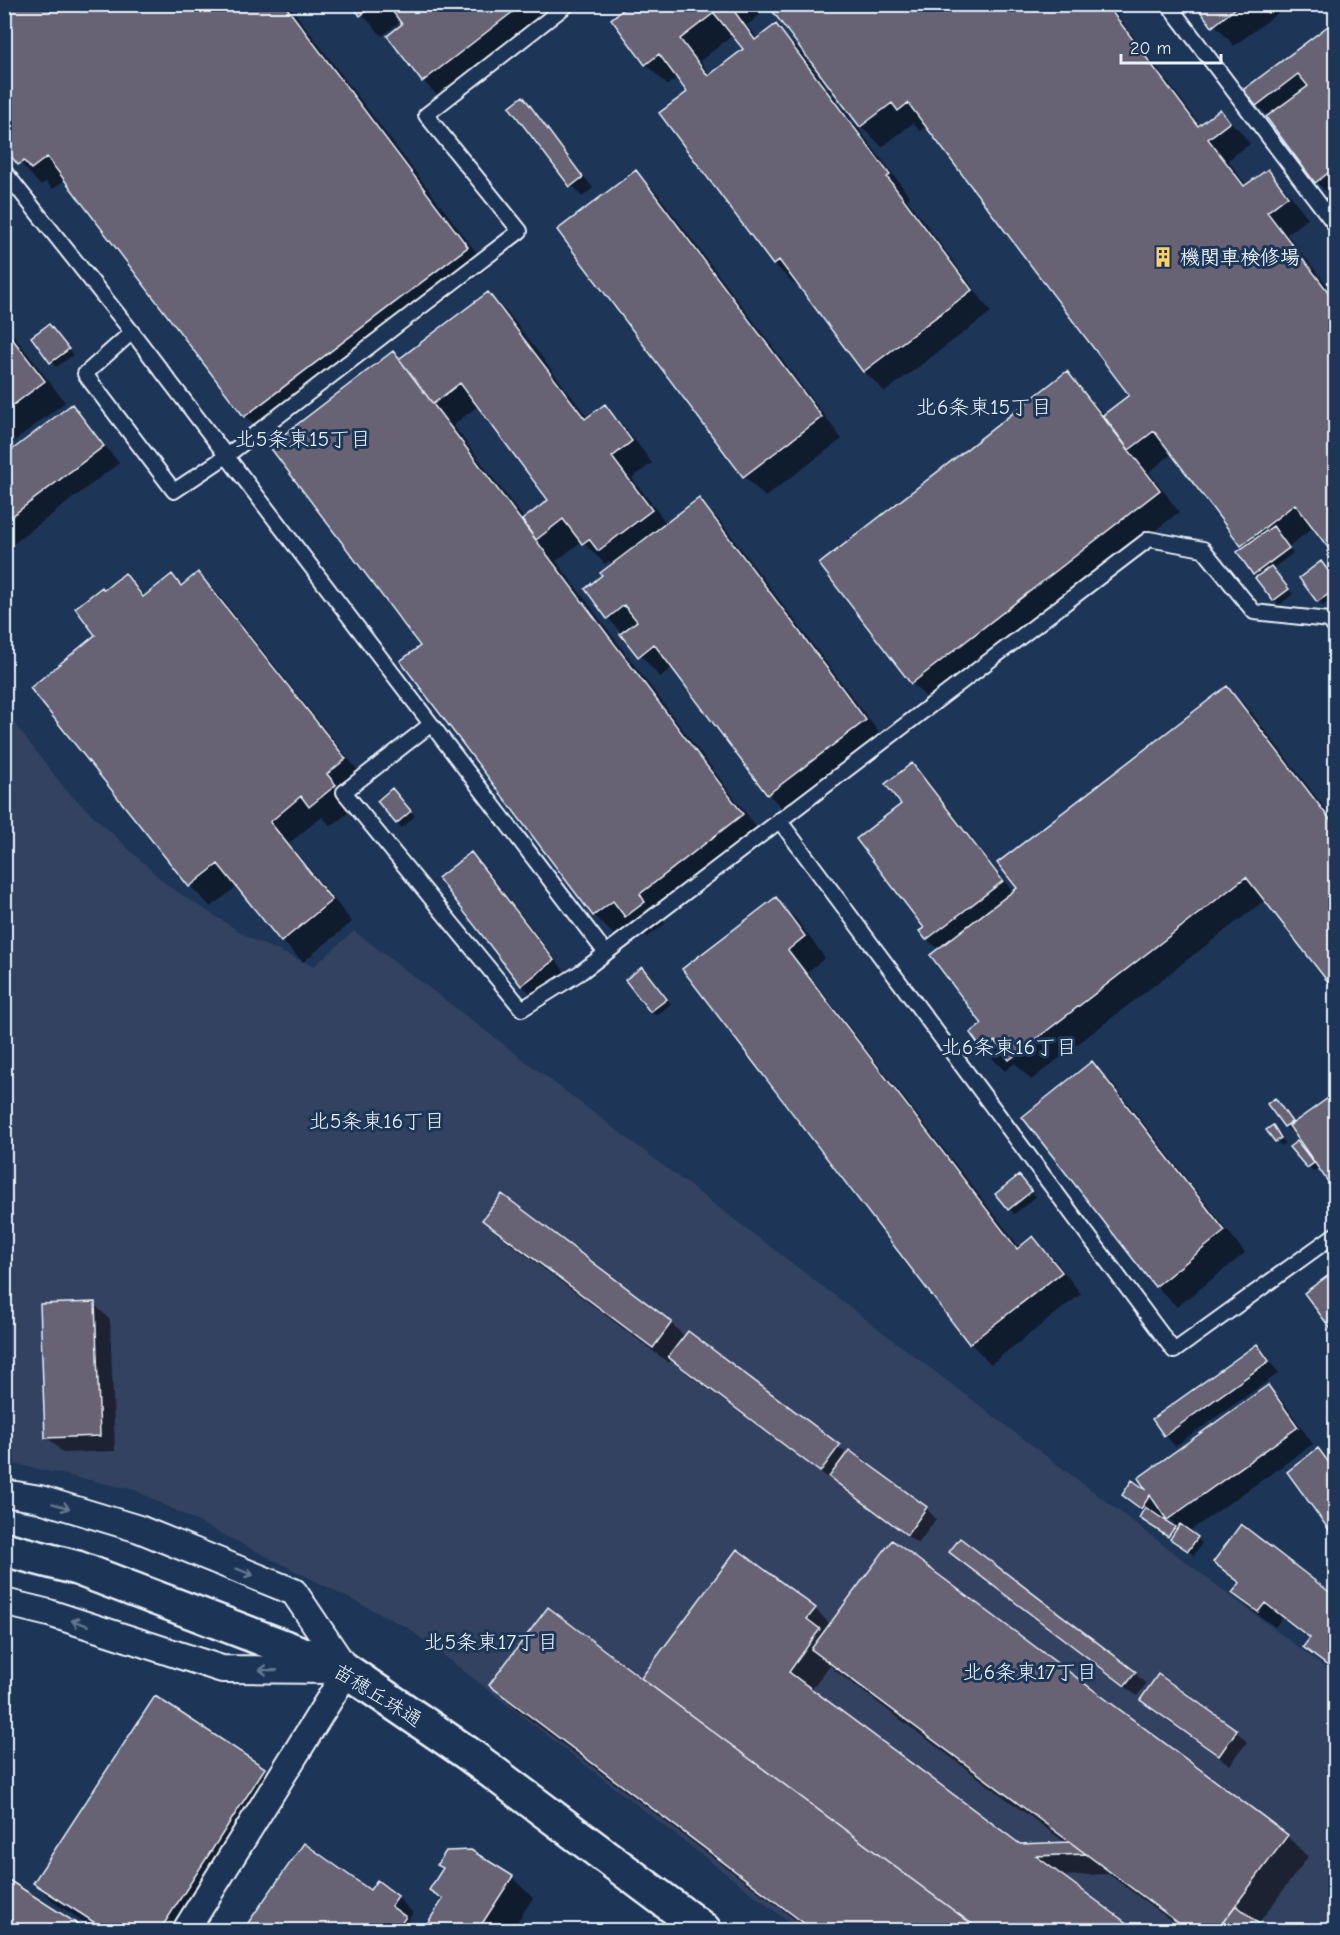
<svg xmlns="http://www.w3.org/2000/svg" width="1340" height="1935" font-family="'Comic Neue','Klee One',sans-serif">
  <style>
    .built { fill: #334260 }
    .shadow { fill: #0007; fill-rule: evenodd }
    .building { fill: #676274; stroke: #e8f1f8; stroke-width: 1.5; fill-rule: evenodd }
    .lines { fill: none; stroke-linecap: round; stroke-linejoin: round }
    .lane-casing { stroke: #e8f1f8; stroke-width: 18 }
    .street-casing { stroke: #e8f1f8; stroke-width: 30 }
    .secondary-casing { stroke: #e8f1f8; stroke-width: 38 }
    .lane { stroke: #1d3557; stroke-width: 14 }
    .street { stroke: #1d3557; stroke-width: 26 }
    .secondary { stroke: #1d3557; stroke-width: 33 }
    .oneway { stroke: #64778f }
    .labels { text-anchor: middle; stroke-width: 6; stroke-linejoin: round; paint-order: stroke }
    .poi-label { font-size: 20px; font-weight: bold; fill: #e8f1f8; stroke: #1d3557; text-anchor: start }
    .street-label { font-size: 20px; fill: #e8f1f8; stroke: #1d3557 }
    .neighbourhood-label { font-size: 21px; fill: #e8f1f8; stroke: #1d3557 }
  </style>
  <rect width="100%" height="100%" fill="#1d3557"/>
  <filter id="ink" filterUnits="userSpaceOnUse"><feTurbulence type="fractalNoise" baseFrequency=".0167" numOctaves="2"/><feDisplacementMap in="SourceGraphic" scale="12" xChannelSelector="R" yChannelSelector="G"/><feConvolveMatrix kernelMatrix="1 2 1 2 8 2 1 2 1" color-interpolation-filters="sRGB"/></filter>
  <g filter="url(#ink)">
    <path class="built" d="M4,710l62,80 102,96 85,54 61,26 40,-35 981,744v255h-536l-391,-302 -273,-138 -130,-28z"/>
    <path class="shadow" d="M4,4h284l200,264 -222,169 -21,-21 -179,-237 -13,10 -7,-7 -6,3 -36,-41z
      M353,4h202l6,8 -117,90 -21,-21 -34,-44 15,-12 -3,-4 -19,15z
      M633,4h141l-27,21 11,14 18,-13 21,21 113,150 -3,2 84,113 -106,80 -21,-21 -66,-88 -3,2 -21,-21 -85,-172 -11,-15 -11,8 -21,-21 -33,-44zM733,35l12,15 -34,26 -11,-15z
      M785,4h324l92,122 19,-15 21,21 9,12 -22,16 19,26 20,-15 21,21 20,26 -21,16 49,63v258l-22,-28 -26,20 5,6 -21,16 21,25 -14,11 -25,-31 -9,-26 -72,-95 -24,19 30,40 -246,192 -21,-21 155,-310 38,42 26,-20 -204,-270 -7,6 -7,-8 -31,24 -21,-21z
      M1197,4h93l-56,42z
      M1336,21v180l-20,-19 -47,-65 -12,-12z
      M523,98l70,90 -11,9 -71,-90z
      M636,172l21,21 185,246 -77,58 -21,-21 -185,-245z
      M488,294l21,20 79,104 16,-12 21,21 27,36 -20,15 35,46 32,-24 21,21 166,221 -97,73 -21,-21 -95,-127 -13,10 -52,-59 5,-53 -4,-4 -4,3 -23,-23 -26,20 207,275 -104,79 6,9 -18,13 -14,-15 -18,14 -21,-21 -192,-253 20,-16 -22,-286zM478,406l72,94 -25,20 -72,-95z
      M4,323l61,79 -61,47z
      M54,331l19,24 -17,12 -23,-29z
      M72,406l47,57 -115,88v-93z
      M198,574l21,21 147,186 -19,15 9,11 -25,19 -9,-9 -33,26 63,79 -49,40 -21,-21 -45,-55 -26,21 -21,-21 -92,-251 6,-43 21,-17 21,22 25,-21 12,11z
      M1301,578l35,3v16l-13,9z
      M1227,688l21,20 88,115v169l-71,-92 -234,180 -16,-17 -10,8 -21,-21v-26l-45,-74 -12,-11 -24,-134 9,-40 16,16 85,111z
      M396,795l19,21 -13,12 -5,-5z
      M471,854l16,16 82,107 -31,24 -16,-16z
      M776,899l21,21 28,38 -18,14 213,276 13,-10 21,21 27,35 -90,70 -21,-21 -286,-373z
      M647,974l24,30 -15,12 -5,-5z
      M1092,1063l21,21 132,169 -68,54 -21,-21z
      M1275,1100l19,25 42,-23v87l-16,-22 -7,5 -21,-25 10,1 12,16 3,-1 -24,-34 -3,2 -5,-5z
      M1268,1130l9,2 8,11 -4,3z
      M1024,1182l12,15 -22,17 -17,-20z
      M502,1196l169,127 14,14 3,-4 159,121 79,54 10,11 -18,25 -232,-171 -14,-14 -3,4 -169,-127 -16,-16z
      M94,1304l16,16 5,131 -52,2 -16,-16z
      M1257,1346l22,27 -104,73 -10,-11z
      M1268,1387l16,16 29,41 -125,88 14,11 -8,12 -49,-32 -4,-5 2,-5 -19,-18h27zM1164,1513l15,17 -1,1 -17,-12z
      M951,1552l184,121 11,11 -9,12z
      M1215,1562l121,37v75l-31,-27 6,-7 -29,-22 -7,9 -25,-18 -16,-16 6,-8z
      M815,1609l16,16 456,211 21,21 -50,67 6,6h-7l2,-3 -2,-2 -4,5h-69l-76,-56 -48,2 73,54h-324l-297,-224 -21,-21 151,-5zM830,1665l4,5 233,174 -47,2 -209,-156z
      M1142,1699l94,32 11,11 -17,23 -78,-55z
      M264,1769l21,21 -91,140h-97l-41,-26 -21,-21z
      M305,1845l66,47 6,-9 20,14 16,16 -5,7 10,10h-173z
      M439,1864l73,13 21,21 -21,32h-87l18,-28 -12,-12 13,-21z
      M4,1879l80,51h-80z"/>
    <path class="building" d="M4,4h280l184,243 -224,170 -197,-260 -16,12 -7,-8 -6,4 -14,-18v-37l5,-3 -5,-6z
      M351,4h24l-15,12z
      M387,4h136l-101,78 -35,-46 15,-12z
      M630,4h99l26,36 21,-16 114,151 -3,2 85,113 -109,82 -84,-112 -6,5 -114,-152 28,-21 -28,-38 -14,11 -34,-46zM714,13l29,36 -35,27 -28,-37z
      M783,4h323l92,122 22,-17 10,13 -22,17 36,47 24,-17 20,27 -21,16 69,90v256l-41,-54 -54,42 -87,-115 -25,19 -26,-35 26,-20 -221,-292 -10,8 -6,-8 -32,24 -87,-115z
      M1195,4h46l-29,23z
      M1261,4h17l-10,9z
      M1336,20v147l-21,16 -49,-66 42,-31 -10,-12 -42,32 -13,-16z
      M523,96l60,81 -13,10 -61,-80z
      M636,170l186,247 -79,60 -186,-247z
      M488,292l97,127 20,-15 27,37 -20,16 40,53 -54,41 -9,-12 -7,5 -19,-25 -27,21 -14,-20 26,-20 -88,-117 -27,21 -34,-45z
      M49,324l20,25 -19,14 -19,-26z
      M4,328l41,53 -41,31z
      M393,351l350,463 -103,80 5,8 -20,15 -12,-16 -20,15 -193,-255 20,-15 -151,-200z
      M1067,371l93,119 -249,194 -92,-120z
      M72,404l32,42 -100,76v-66z
      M699,498l167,222 -99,75 -113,-151 -16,13 -18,-23 17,-13 -13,-16 -17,14 -22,-30 17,-14 -2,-2z
      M1273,526l16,22 -36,27 -16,-23z
      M1321,561l15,20v8l-19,13 -18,-24z
      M1271,566l18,23 -16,12 -18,-23z
      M198,572l148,187 -19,15 9,11 -27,22 -8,-11 -31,26 62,78 -51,42 -63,-78 -29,23 -159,-199 65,-53 -20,-27 27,-21 2,3 21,-17 18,24 29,-23 9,12z
      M1227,686l109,141v165l-90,-115 -237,183 -14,-19 -12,10 -13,-18 12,-9 -52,-69 87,-67 -20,-25z
      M912,763l91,118 -77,59 -7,-9 5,-3 -68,-89 45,-35 -16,-20z
      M392,788l19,23 -15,13 -19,-23z
      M471,852l83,108 -33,26 -83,-108z
      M776,897l29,39 -17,14 229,299 16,-13 29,36 -93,72 -287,-375z
      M642,967l25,32 -17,13 -25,-32z
      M1092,1061l133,170 -70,56 -133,-170z
      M1331,1096l5,6v85l-3,2 -44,-63z
      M1275,1098l17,24 -8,5 -17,-23z
      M1273,1125l8,13 -6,4 -9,-12z
      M1297,1141l17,22 -7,5 -18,-21z
      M1019,1175l13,16 -24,19 -13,-16z
      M502,1194l170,128 -19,26 -171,-128z
      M1336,1270v66l-32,-43z
      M95,1302l5,134 -55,2 -5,-134z
      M688,1331l152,114 -20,27 -152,-115z
      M1257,1344l12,17 -105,75 -12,-17z
      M1268,1385l30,42 -131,93 -17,-25 -9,14 -19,-14 10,-15 14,10 -8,-12z
      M1318,1448l18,24v60l-4,2 -45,-62z
      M849,1450l78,57 -20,28 -78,-58z
      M1145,1507l30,20 -7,10 -29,-19z
      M1180,1524l18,13 -10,14 -18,-12z
      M1241,1524l95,73v63l-8,6 -25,-19 7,-9 -45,-35 -7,9 -26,-19 8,-10 -27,-21z
      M960,1538l176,134 -11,14 -176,-134z
      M892,1540l396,295 -71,95h-29l-377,-281z
      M737,1549l79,59 -9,11 13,10 -31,43 231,172 50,-2 16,12 -50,2 100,74h-156l-339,-252z
      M548,1607l93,71 339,252h-167l-324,-245z
      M1158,1674l79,56 -18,26 -79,-56z
      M155,1696l110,72 -105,162h-54l-73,-47z
      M304,1843l66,47 7,-10 21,16 -7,10 15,11 -10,13h-153z
      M471,1850l42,26 -35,54h-55l20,-31 -14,-9 14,-22 -6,-3 9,-14z
      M4,1877l83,53h-83z
      M1236,1905l23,19 -4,6h-27l2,-2 -7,-6z"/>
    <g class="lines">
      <g class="lane-casing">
        <path id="lane" d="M1168,4l168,222
          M4,171l128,161 473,620
          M132,332l-47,42 89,117 51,-34 295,-226 -94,-116 142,-111
          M430,725l-86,67 178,217 59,-37 568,-433 54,10 51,63 75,8 7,9
          M779,820l395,531 162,-117"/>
      </g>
      <g class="street-casing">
        <path id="street" d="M4,1493l36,6 99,30 155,63 53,79
          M4,1602l45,11 173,56 110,1
          M186,1930l161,-259"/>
      </g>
      <g class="secondary-casing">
        <path id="secondary" d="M4,1549l73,19 270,103 120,82 237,177"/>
      </g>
      <use href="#lane" class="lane"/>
      <use href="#street" class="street"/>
      <use href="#secondary" class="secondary"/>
    </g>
    <defs><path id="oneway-shaft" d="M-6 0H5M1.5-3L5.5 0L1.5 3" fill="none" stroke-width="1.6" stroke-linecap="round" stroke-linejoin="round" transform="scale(1.5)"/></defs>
    <g class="oneway">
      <use href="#oneway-shaft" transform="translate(61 1506) rotate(17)"/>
      <use href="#oneway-shaft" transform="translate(245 1572) rotate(22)"/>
      <use href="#oneway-shaft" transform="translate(80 1623) rotate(-162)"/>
      <use href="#oneway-shaft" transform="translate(268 1670) rotate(-179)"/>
    </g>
  </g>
  <defs>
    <g id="building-bare" transform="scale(1.62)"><path d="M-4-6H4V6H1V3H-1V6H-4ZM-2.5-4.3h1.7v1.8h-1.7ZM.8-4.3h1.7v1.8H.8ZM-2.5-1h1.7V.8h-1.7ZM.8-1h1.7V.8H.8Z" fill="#ffd166" stroke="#1d3557" stroke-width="2.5" paint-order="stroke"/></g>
  </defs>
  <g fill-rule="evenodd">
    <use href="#building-bare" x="1163" y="257"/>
  </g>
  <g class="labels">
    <g class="poi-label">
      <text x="1180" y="264">機関車検修場</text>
    </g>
    <g class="street-label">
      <text transform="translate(378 1695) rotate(32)" y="7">苗穂丘珠通</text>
    </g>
    <g class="neighbourhood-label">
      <text x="984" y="414">北6条東15丁目</text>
      <text x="303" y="446">北5条東15丁目</text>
      <text x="1009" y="1054">北6条東16丁目</text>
      <text x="377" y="1128">北5条東16丁目</text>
      <text x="491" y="1649">北5条東17丁目</text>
      <text x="1030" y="1679">北6条東17丁目</text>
    </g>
  </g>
  <rect width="1340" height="1935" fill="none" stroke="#1d3557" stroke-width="24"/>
  <rect x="12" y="12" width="1316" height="1911" fill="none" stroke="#e8f1f8" stroke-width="2" filter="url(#ink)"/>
  <path d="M1121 54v9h100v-9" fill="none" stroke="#e8f1f8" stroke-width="3"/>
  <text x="1130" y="54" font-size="18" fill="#e8f1f8" stroke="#1d3557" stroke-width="4.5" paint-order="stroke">20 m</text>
</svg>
